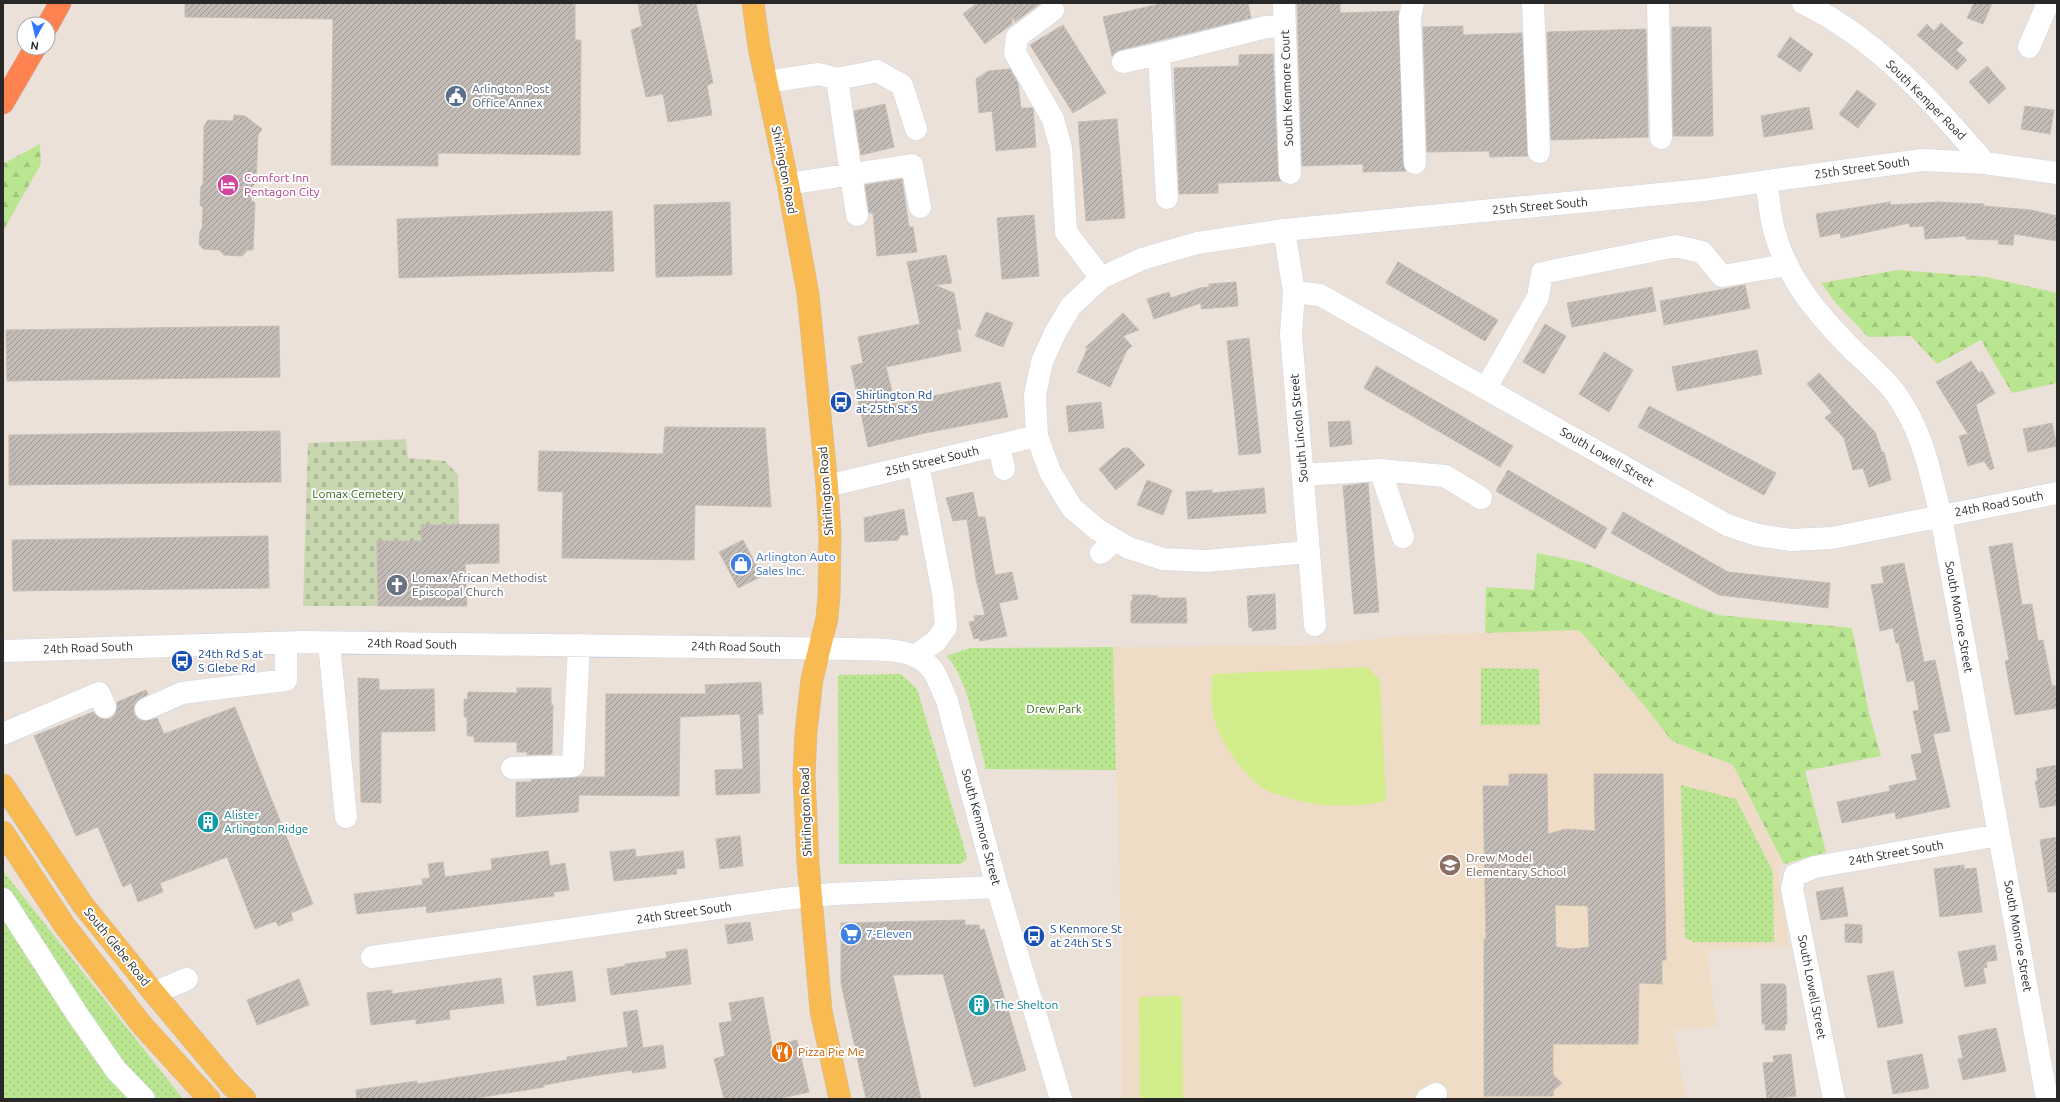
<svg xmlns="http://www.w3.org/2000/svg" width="2060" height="1102" font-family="Ubuntu,sans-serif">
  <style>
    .education { fill: #efdcc6 }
    .green { fill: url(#green-dots) }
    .forest { fill: url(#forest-firs) }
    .cemetery { fill: url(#cemetery-stones) }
    .pitch { fill: #d2ee8c }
    .building { fill: url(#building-hatch); stroke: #c7bdb2; fill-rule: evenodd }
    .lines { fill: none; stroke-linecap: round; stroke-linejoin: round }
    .minor-casing { stroke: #ced5e2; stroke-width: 23 }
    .major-casing { stroke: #c3c3c3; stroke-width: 23 }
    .highway-casing { stroke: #c3c3c3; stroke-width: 23 }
    .minor { stroke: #fff; stroke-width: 22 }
    .major { stroke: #f8ba51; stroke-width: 22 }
    .highway { stroke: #ff8350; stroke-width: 22 }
    .labels { text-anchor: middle; stroke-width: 4; stroke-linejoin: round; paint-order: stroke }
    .street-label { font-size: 12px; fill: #282828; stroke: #fff }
    .service-label { font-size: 12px; fill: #4e5e75; stroke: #fff; text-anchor: start }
    .hotel-label { font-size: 12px; fill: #b23c85; stroke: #fff; text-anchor: start }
    .transit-label { font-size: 12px; fill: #164399; stroke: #fff; text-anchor: start }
    .park-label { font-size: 12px; fill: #326815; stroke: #fff }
    .shop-label { font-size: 12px; fill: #366cbe; stroke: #fff; text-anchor: start }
    .worship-label { font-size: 12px; fill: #5b616d; stroke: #fff; text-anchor: start }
    .culture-label { font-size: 12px; fill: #0d838f; stroke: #fff; text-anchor: start }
    .education-label { font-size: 12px; fill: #785e54; stroke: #fff; text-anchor: start }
    .food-label { font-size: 12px; fill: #c56008; stroke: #fff; text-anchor: start }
  </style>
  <defs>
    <pattern id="green-dots" width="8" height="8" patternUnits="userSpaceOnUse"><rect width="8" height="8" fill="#bae691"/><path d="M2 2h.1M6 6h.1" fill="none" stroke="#a0c57d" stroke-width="1.8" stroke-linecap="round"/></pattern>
    <pattern id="forest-firs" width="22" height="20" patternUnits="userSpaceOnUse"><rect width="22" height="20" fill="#bae691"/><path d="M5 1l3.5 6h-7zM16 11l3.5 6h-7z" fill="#a0c57d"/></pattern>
    <pattern id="cemetery-stones" width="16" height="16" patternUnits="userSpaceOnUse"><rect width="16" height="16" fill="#c8d7af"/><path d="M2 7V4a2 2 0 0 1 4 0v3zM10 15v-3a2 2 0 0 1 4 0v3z" fill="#acb997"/></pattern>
    <pattern id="building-hatch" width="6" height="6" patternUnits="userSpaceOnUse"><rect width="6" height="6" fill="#c3bbb6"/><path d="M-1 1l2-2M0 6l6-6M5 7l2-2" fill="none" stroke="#9e9894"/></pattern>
  </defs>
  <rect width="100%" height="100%" fill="#ece1d9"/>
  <path class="education" d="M1579,630l64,74 29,37 61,24 51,99 -7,3 12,79 -82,4 10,77 -43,3 12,69h-564l-1,-167 -8,-285 189,-1 110,-11z"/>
  <path class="green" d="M1113,647l3,123 -131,-1v-5c-8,-28 -18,-90 -39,-108l24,-8z
    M1481,668l58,1 1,56h-59z
    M901,674l16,15 50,168 -1,3 -5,4h-122l-1,-189z
    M1681,785l55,14 37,73 1,70h-80l-9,-4z
    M3,871l180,228h-180z"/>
  <path class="forest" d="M40,144l1,20 -38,67v-67z
    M1898,270l88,7 71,16v90l-45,10 -31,-53 -44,24 -26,-28 -43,1 -34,-36 -13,-18z
    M1537,553l45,9 136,53 134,13 17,85 12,43 -76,15 21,81 -42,12 -51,-99 -61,-24 -29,-37 -64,-74 -94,3 1,-46 48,3z"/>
  <path class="cemetery" d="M406,439l2,19 37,3 13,14 1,49 -37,1v16h-45l1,65h-75l5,-163z"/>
  <path class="pitch" d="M1367,667l13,13 6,121c-34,7 -69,7 -103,-5 -5,-2 -12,-3 -17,-6 -23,-13 -48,-51 -53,-76 -3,-12 -1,-27 -1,-40z
    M1182,996l1,103h-43l-1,-102z"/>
  <path class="building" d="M185,3h390v37h6l-1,115 -142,-2v13l-107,-1 2,-146 -148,-2z
    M638,3h58l17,80 -6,2 5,30 -44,7 -5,-28 -17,3 -15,-67 11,-4z
    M977,3h64l-26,19 -3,-6v8l-27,20 -22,-30z
    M1164,3h84l3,15 -131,32 -8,6 -9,-39z
    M1297,3h43v10l59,-2 4,152 3,8 -43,1v-8l-61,2z
    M1974,3h18l-9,21 -16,-6z
    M1941,23l22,20 -7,7 11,10 -10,10 -40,-35 10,-11 7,7z
    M1063,25l43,68 -33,20 -43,-68z
    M1463,26v9l59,-2 6,123 -38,1 -1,-6 -62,1 -4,-125z
    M1672,27h39l2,109h-40z
    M1646,29l2,108 -97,3 -4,-108z
    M1790,37l23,17 -13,18 -23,-16z
    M1273,54l5,119 3,8 -63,2v10l-39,1 -5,-126 65,-2v-11z
    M1987,66l19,22 -17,16 -20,-22z
    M1010,69l8,14 3,25h12l3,39 -40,4 -4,-40 -13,2 -3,-34 12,-8z
    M1857,90l19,14 -18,24 -19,-14z
    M885,104l9,43 -33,8 -7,-44z
    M2025,106l29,4 -4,24 -29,-5z
    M1809,107l4,22 -49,8 -3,-21z
    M234,115l11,1 17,13 -4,6 -2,48 -4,4 -1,13 4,3 -2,47h-5l-6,6 -18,-1 -5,-5 -16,-1 -4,-5 1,-13 2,-2 1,-21 -3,-3 1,-19 2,-2 1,-58 4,-6 25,1z
    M1117,119l8,99 -39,3 -8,-99z
    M902,179l7,48h4l4,25 -40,4 -4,-43h-4l-4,-28z
    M730,202l2,73 -76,2 -2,-72z
    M1890,202l1,3 46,-3 47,2 -1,2 48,4 26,6v25l-43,-7 -1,11 -15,-1 1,-4 -33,-1v-3l-41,3 -1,-13 -14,1 -1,-4 -68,15 -1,-5 -20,4 -4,-23z
    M612,211l2,60 -215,7 -2,-59z
    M1034,215l5,61 -37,3 -5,-61z
    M946,255l6,28 -17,2 19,8 7,37 -4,-2 4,23 -75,16 9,37 105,-22 8,35 -83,16 -57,14 -17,-81 12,-3 -5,-26 62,-13 -13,-62z
    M1398,262l100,58 -13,21 -99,-58z
    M1236,282l2,24 -37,3v-6l-47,16 -7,-20 22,-7 2,6 29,-10 9,-1v-3z
    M1745,285l5,23 -86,17 -4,-24z
    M1652,287l4,24 -84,16 -5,-24z
    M986,312l27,11 -10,24 -28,-11z
    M1123,313l16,17 -16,6 9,10 -5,4 -17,37 -33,-15 11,-25 -3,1z
    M1545,324l21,12 -22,38 -21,-12z
    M279,326l1,51 -273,4 -1,-51z
    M1249,338l12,115 -22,2 -12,-114z
    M1757,350l5,24 -85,17 -5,-24z
    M1604,352l29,18 -24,42 -30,-18z
    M1971,361l8,12 3,-2 13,22 -19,12 18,63 -4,2 -6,-9 -16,5 -9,-30 9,-2 -32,-52z
    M1376,366l137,80 -13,21 -136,-79z
    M1819,373l56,59 7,20h2l7,28 -22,7 -6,-19 -10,2 -9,-32 -19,-20 7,-6 -25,-28z
    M1101,402l3,26 -35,4 -3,-26z
    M1649,406l127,67 -12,22 -126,-68z
    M1350,421l2,23 -22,3 -2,-25z
    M2052,423l5,23 -29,6 -5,-23z
    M665,427l100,1 6,79 -76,-2 -1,55 -132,-2 1,-66 -25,-1 1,-40 124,3z
    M280,431l1,51 -272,3v-50z
    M1123,448h6l16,17 -29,25 -17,-21z
    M1508,470l99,58 -12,21 -99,-58z
    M1147,480l25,10 -9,25 -26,-10z
    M1368,483l11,129 -25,2 -11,-128z
    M1264,488l2,25 -78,6 -2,-27 26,-2v3z
    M973,492l5,25h7l10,58 17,-3 6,27 -19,4 8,33 -27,5 -1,-3 -5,1 -5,-17 6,-1 -1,-5 11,-1 -9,-36 -9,-60 -14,2 -7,-23z
    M904,509l4,26h-8l-2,5 -33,2 -1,-24z
    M1623,512l105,60 102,11 -2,25 -109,-13 -108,-62z
    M499,524v39l-34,1 2,42h-89l-1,-65h45l-1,-16z
    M268,536l1,52 -256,3 -1,-51z
    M743,540l19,36 -24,12 -19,-36z
    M2012,543l10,62 10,-1 6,37 5,-1 9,46 3,-1 2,15v8l-42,7 -10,-54 4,-1 -20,-113z
    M1904,563l20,99 11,-2 15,71 -17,3 17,73 -54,12 -1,-7 -53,11 -5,-21 53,-11 -1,-5 28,-6 -6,-25 11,-2 -9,-42 6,-1 -5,-30 -7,2 -8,-39h-3l-3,-15 -13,3 -9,-46 13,-2 -3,-16z
    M1275,594l1,35 -24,2v-4l-3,1 -2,-32z
    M1132,595h17l9,1v2h28l1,25h-56v-22h2z
    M358,678l21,1v11l55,-1 1,42 -54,1v71l-20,-1z
    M761,682l2,32h-5l2,79 -44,2 -1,-25 28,-1 -3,-55 -60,3 -1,79 -100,-1 -1,17 -62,5v-35h16l-1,-2 47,-3h27l1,-83h100l-1,-9z
    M517,688h34v17h2l-1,49 -25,1v-3h-10v-10h-43v-6h-7v-19h-3v-18l3,1 1,-8 49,1z
    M146,690l2,4 -12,8 -2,5v7l4,5 6,2 13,-3 7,16 71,-27 78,197 -22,9 2,7 -15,6 -2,-5 -21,8 -28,-72 -67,26 3,9 -25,10 -7,-19 -8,4 -25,-60 -22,9 -42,-100 59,-24 5,5 5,2h7l5,-5 2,-5v-7z
    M2057,765v40l-17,3 -5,-27h3l-2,-12z
    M1509,774h38l1,60 18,-5 29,2 -1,-57h69l3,186h-4v24l-23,-1 -1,61h-85v31l9,8 -9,8v5h-69v-157h2l-3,-153h26zM1555,905l33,1 1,41 -17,2 -16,-2z
    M740,836l3,30 -23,3 -4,-30z
    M2057,837v55h-9l-8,-52z
    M635,849l1,8 47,-6 2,17 -9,1 1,5 -63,7 -4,-29z
    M548,851l2,15 15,-3 4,27 -16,2 1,4 -127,17 -1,-7 -69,8 -3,-20 69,-9 -1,-6 8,-1 -2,-14 15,-2 2,15 47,-7 -1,-11z
    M1964,865v4l12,-1 6,44 -42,5 -6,-48z
    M1843,887l5,29 -27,4 -5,-28z
    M965,920v5h14l1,5 4,-1 42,141 -52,17 -31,-113 -50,1 28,124h-55l-25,-116v-60z
    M750,922l3,18 -25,4 -3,-19z
    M1845,924l17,1v18l-17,-1z
    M1995,945l2,15 -11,2 1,5 -4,1 3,15 -21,4 -7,-35z
    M687,949l4,35 -80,11 -4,-26 18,-3v-2l42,-6 -1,-6z
    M572,971l4,30 -39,5 -4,-30z
    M1893,971l10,52 -25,5 -11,-52z
    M501,978l3,25 -55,7 1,9 -34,5v-5l-45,6 -4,-32 25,-3v4z
    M299,979l10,26 -52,20 -10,-25z
    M1761,984h23l2,2 1,38h-2v6h-20v-6h-3z
    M763,997l9,49 25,-6 12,52 -32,7h-53l-10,-40 11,-3 -6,-33 13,-2 -3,-18z
    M637,1010l6,38 20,-3 3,23 -34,5v-3l-45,7 -43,8v2l-73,12h-114l-1,-9 61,-9v3l150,-24v-3l61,-10 -5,-35z
    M1996,1028l10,43 -43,9 -5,-21 5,-1 -5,-22z
    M1791,1054l5,42 -29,3 -4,-36 11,-1 -1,-6z
    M1922,1054l7,34 -36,6 -6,-33z"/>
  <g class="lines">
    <g class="minor-casing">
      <path id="minor" d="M1284,3l6,170
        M1413,3l-3,15 5,145
        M1533,3l6,149
        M1658,3l3,135
        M1803,3c73,35 130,99 182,160
        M1053,10l-36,27 -2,16 38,66 8,29 5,84 35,46
        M2029,47l19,-44
        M1123,62l36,-8
        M837,79l20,136
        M766,82l53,-8 18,5 40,-8 25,14 14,44
        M1766,182c3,16 4,33 8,48 11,44 40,80 71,112 16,17 37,33 51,52 28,40 33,76 45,122l106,583
        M788,184l124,-19 8,42
        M1167,198l-8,-144 107,-27 19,-1
        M1284,230l10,62 -3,42 24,291
        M1294,292l26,3 407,230 30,10 34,5 41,-2 225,-45
        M1486,388l52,-91 4,-24 134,-27 26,6 20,24 65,-11
        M999,445l5,24
        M1380,470l23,67
        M1303,475l77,-5 65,6 36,22
        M827,486l210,-50
        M1309,552l-103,9 -43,-2 -34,-11 -31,-18 -26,-22 -22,-36 -13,-36 -2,-41 7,-33 13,-29 16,-27 30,-28 41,-19 55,-16 87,-13 419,-40 219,-30 63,3 72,10
        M1101,553l14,-13
        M329,643l17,174
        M3,651l301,-9 549,7c27,1 64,-3 81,23 5,9 9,20 13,29l50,186 64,212
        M915,656l21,-15 10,-14 -3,-34 -25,-129
        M146,709l36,-16 104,-13v-37
        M3,734l96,-41 6,14
        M512,768l61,-2 6,-121
        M3,899l74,115 39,56 28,29
        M372,957l411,-58 50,-5 164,-7
        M154,993l33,-14
        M1427,1099l9,-5
        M1834,1099l-42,-210 3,-14 20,-8 184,-32"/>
    </g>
    <g class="major-casing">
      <path id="major" d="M753,3l6,44 29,137 20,110 19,192 3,48 -1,61 -2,23 -15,61 -6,53 -2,43 4,88 13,148 19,88
        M3,785l80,120 71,88 76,91 15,15
        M3,832l62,94 77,99 67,74"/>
    </g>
    <g class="highway-casing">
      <path id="highway" d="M48,25l12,-22
        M3,103l32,-55"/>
    </g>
    <use href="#minor" class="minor"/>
    <use href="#major" class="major"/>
    <use href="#highway" class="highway"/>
  </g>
  <defs>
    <g id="civic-disc" transform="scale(1.15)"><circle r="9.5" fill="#5c6f8a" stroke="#fff"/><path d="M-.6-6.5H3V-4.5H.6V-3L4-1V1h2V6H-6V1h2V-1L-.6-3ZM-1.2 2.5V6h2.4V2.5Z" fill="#fff"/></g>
    <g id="hotel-disc" transform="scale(1.15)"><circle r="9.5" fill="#d1479c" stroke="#fff"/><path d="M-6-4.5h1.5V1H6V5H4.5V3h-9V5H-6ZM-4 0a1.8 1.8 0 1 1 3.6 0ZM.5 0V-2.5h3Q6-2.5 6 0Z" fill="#fff"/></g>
    <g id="bus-disc" transform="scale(1.15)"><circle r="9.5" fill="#1a4fb4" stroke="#fff"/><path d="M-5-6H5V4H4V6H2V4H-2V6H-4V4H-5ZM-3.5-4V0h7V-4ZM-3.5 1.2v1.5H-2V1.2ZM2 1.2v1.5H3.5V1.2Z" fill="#fff"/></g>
    <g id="shop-disc" transform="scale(1.15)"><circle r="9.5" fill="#3f7fe0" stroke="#fff"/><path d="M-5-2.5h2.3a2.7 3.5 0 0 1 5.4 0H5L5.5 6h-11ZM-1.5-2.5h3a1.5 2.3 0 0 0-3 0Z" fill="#fff"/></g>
    <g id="church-disc" transform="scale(1.15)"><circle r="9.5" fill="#6b7280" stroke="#fff"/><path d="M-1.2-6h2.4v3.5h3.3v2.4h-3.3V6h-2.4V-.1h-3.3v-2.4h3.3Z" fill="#fff"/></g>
    <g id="building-disc" transform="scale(1.15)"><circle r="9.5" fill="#0f9aa8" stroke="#fff"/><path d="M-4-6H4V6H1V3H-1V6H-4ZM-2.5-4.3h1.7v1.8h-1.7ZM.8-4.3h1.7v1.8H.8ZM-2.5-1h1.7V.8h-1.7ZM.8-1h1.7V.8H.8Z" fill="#fff"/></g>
    <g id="school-disc" transform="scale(1.15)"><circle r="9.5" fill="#8d6e63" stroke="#fff"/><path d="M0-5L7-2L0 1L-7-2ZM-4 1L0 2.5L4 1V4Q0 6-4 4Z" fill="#fff"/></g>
    <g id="supermarket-disc" transform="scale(1.15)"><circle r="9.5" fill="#3f7fe0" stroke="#fff"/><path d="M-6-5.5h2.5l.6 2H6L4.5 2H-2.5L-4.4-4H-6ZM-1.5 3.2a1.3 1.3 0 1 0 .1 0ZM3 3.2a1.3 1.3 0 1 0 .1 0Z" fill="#fff"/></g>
    <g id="restaurant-disc" transform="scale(1.15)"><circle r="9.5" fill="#e8710a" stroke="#fff"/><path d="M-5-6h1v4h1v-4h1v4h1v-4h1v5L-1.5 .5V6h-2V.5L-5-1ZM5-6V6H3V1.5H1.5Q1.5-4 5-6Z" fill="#fff"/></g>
  </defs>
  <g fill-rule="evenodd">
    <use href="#civic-disc" x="456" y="96"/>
    <use href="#hotel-disc" x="228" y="185"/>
    <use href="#bus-disc" x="841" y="402"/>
    <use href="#shop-disc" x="741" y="564"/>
    <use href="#church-disc" x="397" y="585"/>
    <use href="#bus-disc" x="182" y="661"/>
    <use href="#building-disc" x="208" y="822"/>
    <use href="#school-disc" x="1450" y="865"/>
    <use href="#supermarket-disc" x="851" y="934"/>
    <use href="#bus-disc" x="1034" y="936"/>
    <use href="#building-disc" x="979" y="1005"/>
    <use href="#restaurant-disc" x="782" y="1052"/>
  </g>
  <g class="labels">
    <g class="street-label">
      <text transform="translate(1287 88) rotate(-92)" y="4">South Kenmore Court</text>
      <text transform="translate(1926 100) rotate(45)" y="4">South Kemper Road</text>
      <text transform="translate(1862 168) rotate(-8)" y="4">25th Street South</text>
      <text transform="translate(784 170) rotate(79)" y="4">Shirlington Road</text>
      <text transform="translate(1540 206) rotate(-5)" y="4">25th Street South</text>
      <text transform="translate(1299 428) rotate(-95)" y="4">South Lincoln Street</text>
      <text transform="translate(1607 457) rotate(30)" y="4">South Lowell Street</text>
      <text transform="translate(932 461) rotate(-13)" y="4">25th Street South</text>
      <text transform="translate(826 491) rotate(-94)" y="4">Shirlington Road</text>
      <text transform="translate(1999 504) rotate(-11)" y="4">24th Road South</text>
      <text transform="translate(1959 617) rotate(80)" y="4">South Monroe Street</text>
      <text transform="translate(412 644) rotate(1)" y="4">24th Road South</text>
      <text transform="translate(736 647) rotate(1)" y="4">24th Road South</text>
      <text transform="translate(88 648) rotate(-2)" y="4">24th Road South</text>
      <text transform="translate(806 812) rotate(-92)" y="4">Shirlington Road</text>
      <text transform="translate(981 827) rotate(75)" y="4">South Kenmore Street</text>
      <text transform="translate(1896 853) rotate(-10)" y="4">24th Street South</text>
      <text transform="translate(684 913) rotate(-8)" y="4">24th Street South</text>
      <text transform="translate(2018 936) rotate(80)" y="4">South Monroe Street</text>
      <text transform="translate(117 947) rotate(51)" y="4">South Glebe Road</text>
      <text transform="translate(1812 987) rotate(79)" y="4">South Lowell Street</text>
    </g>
    <g class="service-label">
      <text x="472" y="93">Arlington Post<tspan x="472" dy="14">Office Annex</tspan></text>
    </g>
    <g class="hotel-label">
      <text x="244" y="182">Comfort Inn<tspan x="244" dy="14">Pentagon City</tspan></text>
    </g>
    <g class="transit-label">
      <text x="856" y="399">Shirlington Rd<tspan x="856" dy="14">at 25th St S</tspan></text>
      <text x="198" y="658">24th Rd S at<tspan x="198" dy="14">S Glebe Rd</tspan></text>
      <text x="1050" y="933">S Kenmore St<tspan x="1050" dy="14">at 24th St S</tspan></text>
    </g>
    <g class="park-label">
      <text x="358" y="498">Lomax Cemetery</text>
      <text x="1054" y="713">Drew Park</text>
    </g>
    <g class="shop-label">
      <text x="756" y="561">Arlington Auto<tspan x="756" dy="14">Sales Inc.</tspan></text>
      <text x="866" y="938">7-Eleven</text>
    </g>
    <g class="worship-label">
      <text x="412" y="582">Lomax African Methodist<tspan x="412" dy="14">Episcopal Church</tspan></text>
    </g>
    <g class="culture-label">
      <text x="224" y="819">Alister<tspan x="224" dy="14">Arlington Ridge</tspan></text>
      <text x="994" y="1009">The Shelton</text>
    </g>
    <g class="education-label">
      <text x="1466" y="862">Drew Model<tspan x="1466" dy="14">Elementary School</tspan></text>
    </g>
    <g class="food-label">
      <text x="798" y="1056">Pizza Pie Me</text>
    </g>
  </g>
  <rect width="2060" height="1102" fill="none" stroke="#282828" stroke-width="8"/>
  <g transform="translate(36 36) rotate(188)"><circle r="19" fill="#ffffff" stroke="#a9a9a9"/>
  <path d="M0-3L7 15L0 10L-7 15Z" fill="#3275ff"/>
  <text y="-6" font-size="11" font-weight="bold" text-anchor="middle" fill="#282828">N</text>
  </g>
</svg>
